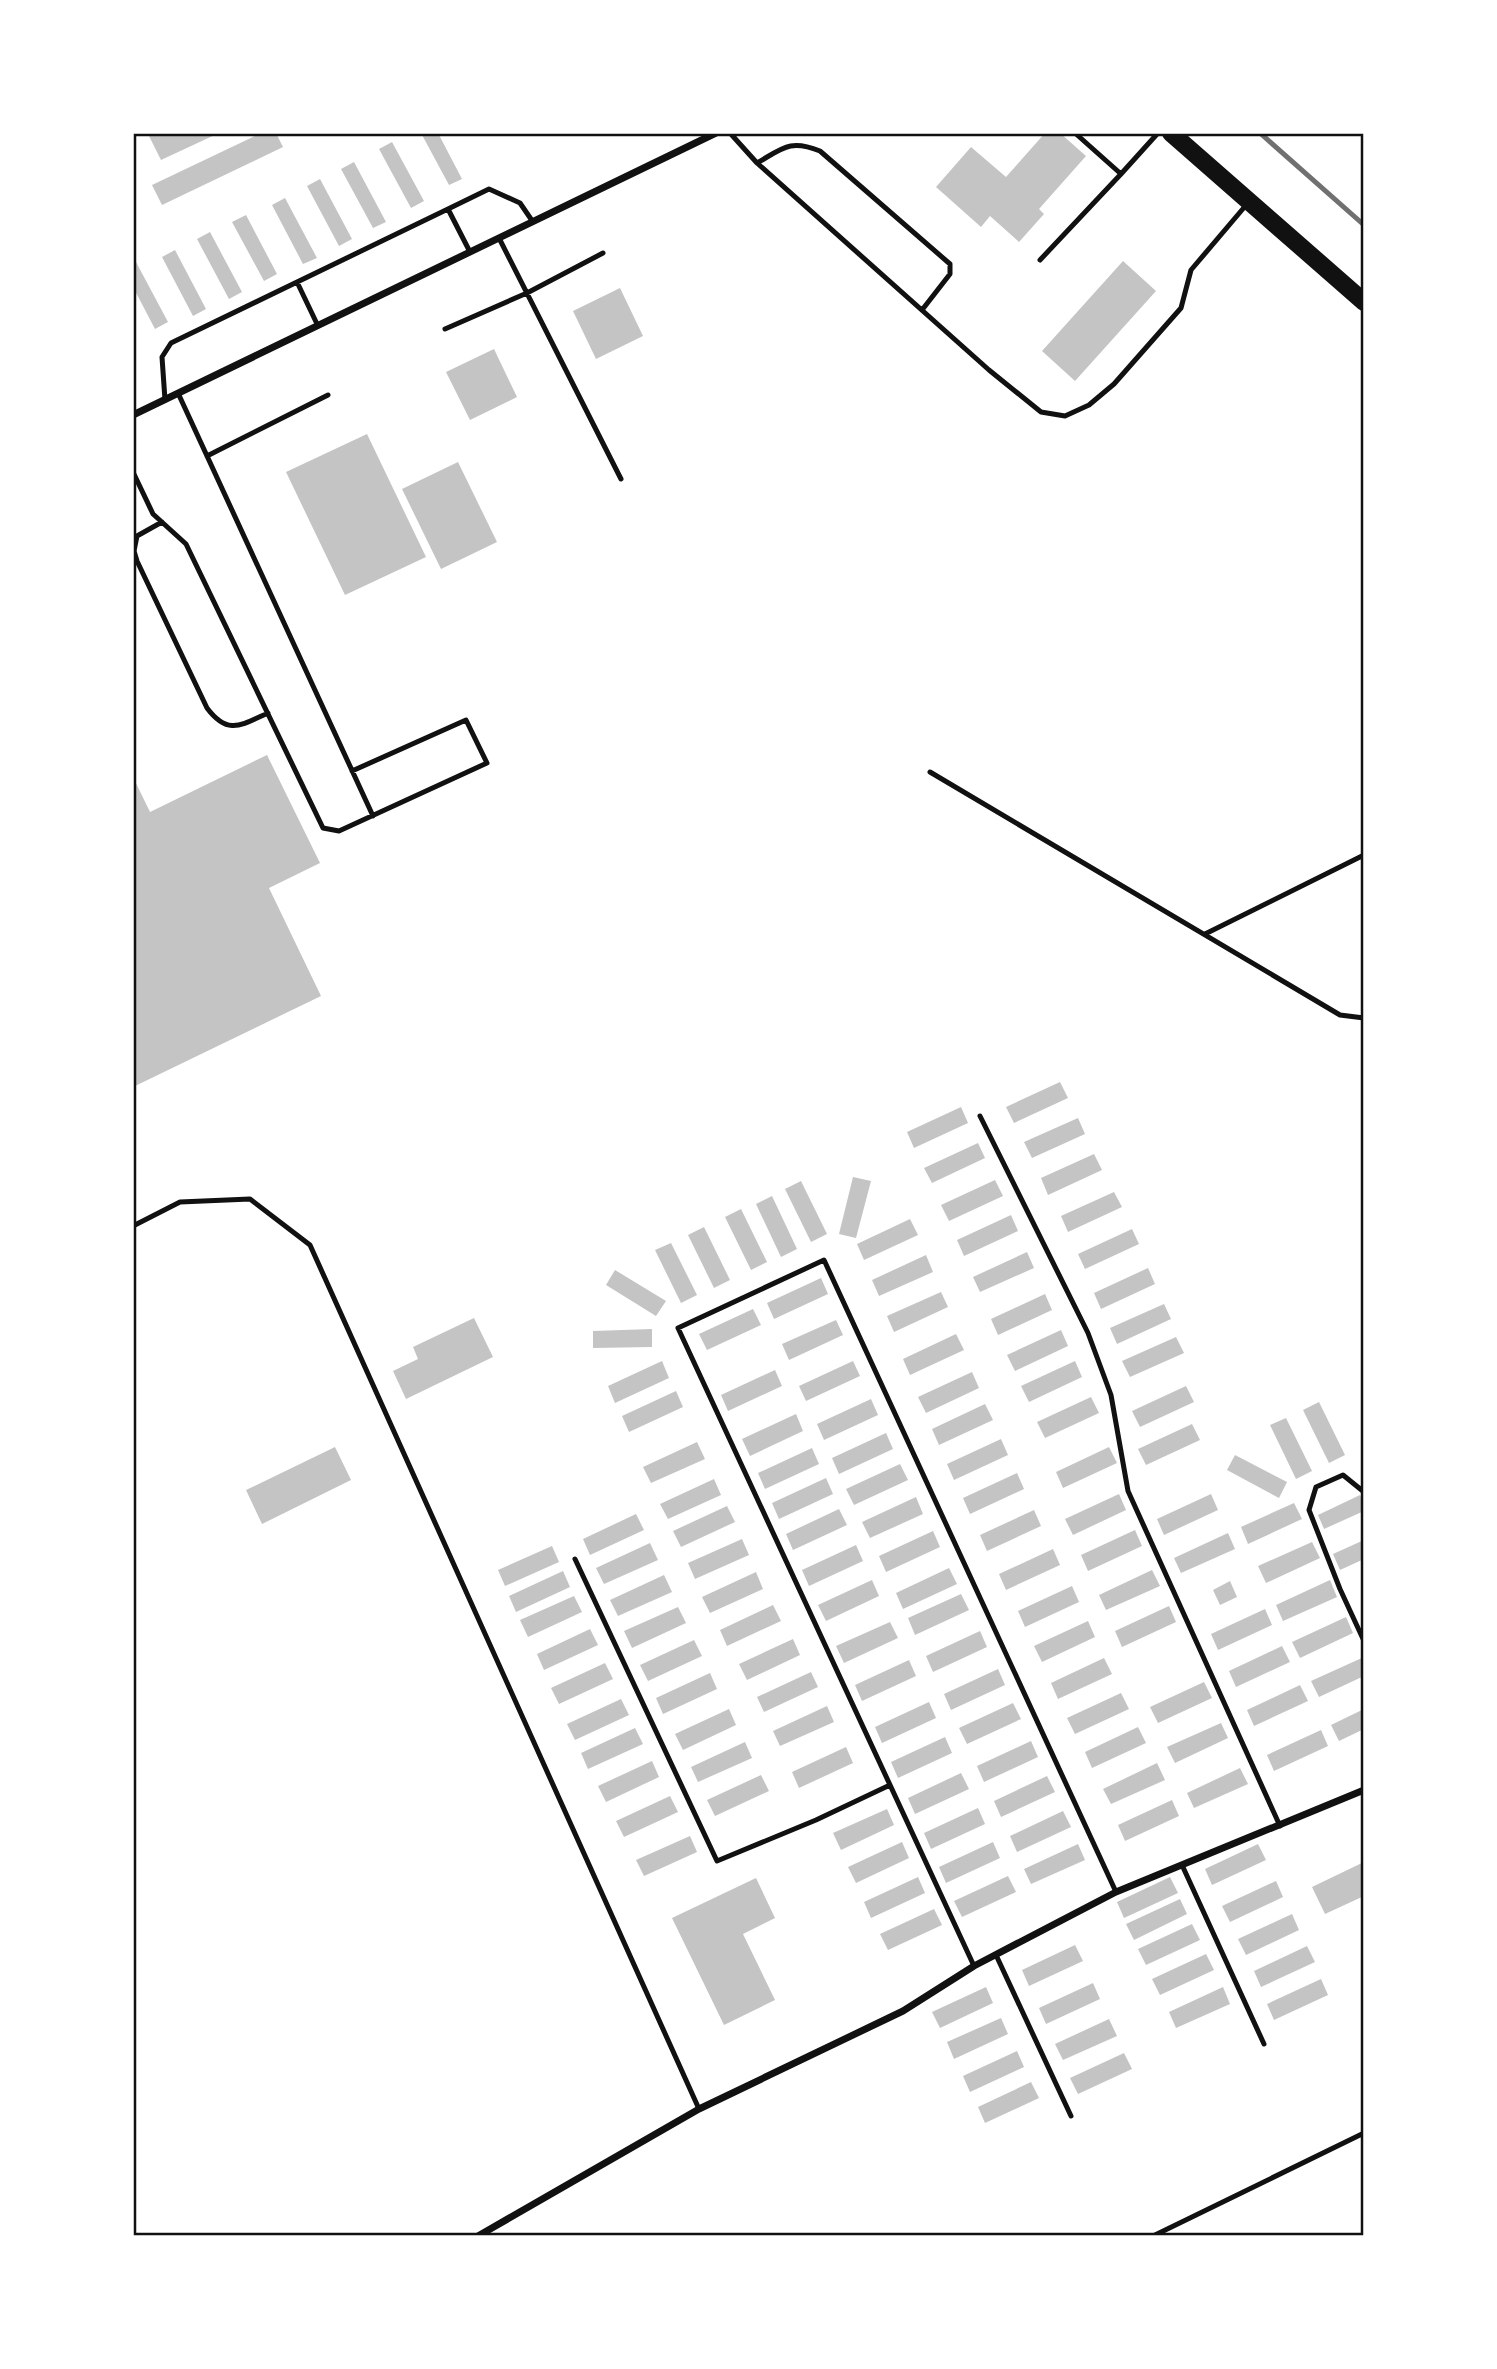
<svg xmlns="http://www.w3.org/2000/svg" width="1497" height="2369" font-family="'Crimson Pro',serif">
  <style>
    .building { fill: #c4c4c4 }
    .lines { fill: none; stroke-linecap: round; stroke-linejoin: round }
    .service { stroke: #111; stroke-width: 5 }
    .minor { stroke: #111; stroke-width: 7 }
    .primary { stroke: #111; stroke-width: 18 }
    .rail { stroke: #707070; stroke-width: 5 }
    .neatline { fill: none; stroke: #111; stroke-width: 2.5 }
  </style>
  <rect width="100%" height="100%" fill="#fff"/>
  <path class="building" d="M155,133h64l-58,27 -12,-24z
    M261,133h15l7,14 -121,58 -10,-20z
    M421,133h17l24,46 -13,6z
    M1045,133h15l26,23 -47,53 5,5 -25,28 -29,-26 -9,11 -45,-40 35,-40 35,30z
    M392,142l32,59 -13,7 -32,-59z
    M354,162l32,60 -13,6 -32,-59z
    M320,179l32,60 -13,7 -32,-60z
    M285,198l32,60 -14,6 -31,-59z
    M246,215l31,59 -13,7 -32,-59z
    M210,232l32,60 -13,7 -32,-60z
    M175,250l31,59 -13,7 -31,-59z
    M1123,261l33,30 -81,90 -33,-30z
    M136,262l32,60 -13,7 -22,-42v-23z
    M620,288l23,48 -47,23 -23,-48z
    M494,349l23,48 -47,23 -24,-48z
    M367,434l59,123 -81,38 -59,-123z
    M458,462l39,80 -56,27 -39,-80z
    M267,755l53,108 -51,25 52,108 -188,91v-310l17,35z
    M1060,1082l8,16 -54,25 -8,-16z
    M961,1107l7,16 -54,25 -7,-16z
    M1078,1118l7,16 -53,24 -8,-16z
    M978,1143l7,15 -53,25 -8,-15z
    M1094,1154l8,16 -54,25 -7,-17z
    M853,1177l18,4 -15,57 -17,-4z
    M995,1180l8,16 -54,25 -8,-16z
    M801,1181l26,53 -16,8 -26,-53z
    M1114,1192l8,15 -54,25 -7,-16z
    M772,1196l25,53 -16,8 -25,-53z
    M741,1209l26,53 -16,8 -26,-53z
    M1011,1215l7,16 -54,25 -7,-16z
    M910,1219l8,16 -54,25 -7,-16z
    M704,1227l26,53 -16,8 -26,-53z
    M1132,1229l7,15 -54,25 -7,-15z
    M671,1243l26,52 -16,8 -26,-53z
    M1027,1252l7,16 -54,24 -7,-15z
    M926,1255l7,17 -54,24 -7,-16z
    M1148,1268l7,16 -54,25 -7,-16z
    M615,1270l51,31 -10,15 -50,-31z
    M821,1278l7,16 -54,25 -7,-16z
    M941,1292l7,15 -54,25 -7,-16z
    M1045,1294l7,16 -54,25 -7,-16z
    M1164,1304l7,15 -54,25 -7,-16z
    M753,1309l8,16 -54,25 -8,-16z
    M474,1318l19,39 -87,42 -13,-28 25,-12 -5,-12z
    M836,1320l7,15 -54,25 -7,-16z
    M652,1329v18l-59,1v-17z
    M1061,1330l7,16 -53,25 -8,-16z
    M956,1334l8,16 -54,25 -7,-16z
    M1176,1337l8,16 -54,24 -8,-16z
    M662,1361l7,17 -54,25 -7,-17z
    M853,1361l7,15 -54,25 -7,-15z
    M1075,1361l7,16 -53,25 -8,-16z
    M775,1370l7,16 -54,25 -7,-16z
    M972,1372l7,16 -53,25 -8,-16z
    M1186,1386l8,16 -54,25 -8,-16z
    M676,1391l7,16 -54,25 -7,-16z
    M1091,1397l8,16 -54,25 -8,-16z
    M871,1399l7,16 -54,25 -7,-16z
    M1319,1402l26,53 -16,8 -26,-53z
    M985,1404l8,16 -54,25 -7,-16z
    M796,1414l7,17 -53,25 -8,-17z
    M1286,1418l26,53 -16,8 -26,-54z
    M1192,1424l8,16 -54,25 -8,-16z
    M886,1433l7,16 -54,25 -7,-16z
    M1001,1439l7,16 -54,25 -7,-16z
    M697,1442l8,17 -54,24 -8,-16z
    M335,1447l16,33 -89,44 -16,-34z
    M1109,1447l8,16 -54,25 -7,-16z
    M812,1448l7,16 -54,25 -7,-16z
    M1235,1455l52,27 -8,16 -52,-28z
    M900,1464l8,16 -54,25 -8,-16z
    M1017,1473l7,16 -54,25 -7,-16z
    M826,1478l7,16 -54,25 -7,-16z
    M714,1479l7,16 -53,24 -8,-15z
    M1119,1494l7,16 -53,25 -8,-16z
    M1211,1494l7,16 -54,25 -7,-16z
    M1360,1495l4,8v8l-40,18 -6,-14z
    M916,1497l7,17 -53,24 -8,-16z
    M1294,1503l8,16 -54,25 -7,-17z
    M727,1506l8,16 -54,25 -8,-16z
    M839,1509l8,16 -54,25 -7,-16z
    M1034,1510l7,16 -54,25 -7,-16z
    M636,1514l8,16 -54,25 -7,-16z
    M1135,1530l7,16 -54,25 -7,-16z
    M933,1531l7,16 -54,25 -7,-16z
    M1228,1533l7,16 -54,24 -7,-15z
    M742,1539l7,16 -54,24 -7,-16z
    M1364,1540v19l-24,11 -7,-16z
    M1312,1542l8,16 -54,25 -8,-17z
    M650,1543l8,17 -54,24 -8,-16z
    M856,1545l7,16 -54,25 -7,-16z
    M552,1546l7,16 -54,24 -7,-16z
    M1053,1549l7,16 -54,25 -7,-16z
    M949,1568l8,16 -54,25 -7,-16z
    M1152,1570l8,16 -54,24 -7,-15z
    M563,1571l7,16 -54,25 -7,-16z
    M756,1572l7,17 -53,24 -8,-16z
    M664,1575l8,17 -54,24 -8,-16z
    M872,1580l7,16 -53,25 -8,-16z
    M1330,1580l7,17 -54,24 -7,-16z
    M1230,1581l7,16 -17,8 -7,-15z
    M1072,1586l7,16 -54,25 -7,-16z
    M961,1594l8,16 -54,25 -7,-17z
    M574,1596l8,16 -54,25 -8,-17z
    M773,1605l8,16 -54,25 -7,-16z
    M1169,1606l7,16 -54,25 -7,-16z
    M678,1607l8,16 -54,25 -8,-17z
    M1265,1609l7,16 -54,25 -7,-16z
    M1346,1617l7,16 -53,25 -8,-16z
    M1088,1621l7,16 -53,25 -8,-16z
    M890,1622l8,16 -54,25 -8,-17z
    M590,1629l8,16 -54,25 -7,-16z
    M980,1631l7,16 -54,25 -7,-16z
    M793,1639l7,16 -53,25 -8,-16z
    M694,1640l8,16 -54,25 -8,-16z
    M1282,1646l8,16 -54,25 -7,-16z
    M1364,1657v19l-45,21 -8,-16z
    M1104,1658l8,16 -54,25 -7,-16z
    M909,1660l7,16 -54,25 -7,-16z
    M605,1663l8,16 -54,25 -8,-16z
    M998,1669l7,16 -54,25 -7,-16z
    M811,1672l7,15 -54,25 -7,-15z
    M710,1673l7,16 -54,25 -7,-16z
    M1204,1682l8,16 -54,25 -8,-16z
    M1300,1685l8,16 -54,25 -7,-16z
    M1121,1693l8,16 -54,25 -8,-16z
    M621,1699l8,16 -54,25 -8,-16z
    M929,1702l7,16 -54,25 -7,-16z
    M1013,1703l8,16 -54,25 -8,-16z
    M827,1706l7,16 -54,24 -7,-15z
    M729,1709l7,16 -53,25 -8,-16z
    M1364,1709v20l-25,12 -8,-16z
    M1221,1723l7,15 -53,25 -8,-16z
    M1138,1727l8,16 -54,25 -7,-16z
    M635,1728l8,16 -55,25 -7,-16z
    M1321,1730l7,16 -54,25 -7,-16z
    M945,1737l7,16 -54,25 -7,-16z
    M1031,1741l7,16 -54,25 -7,-16z
    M745,1742l7,16 -54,24 -7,-15z
    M846,1747l7,16 -54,25 -7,-16z
    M652,1761l7,16 -53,25 -8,-16z
    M1157,1763l8,17 -54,24 -8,-15z
    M1240,1768l8,16 -54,24 -7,-15z
    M961,1773l8,16 -54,25 -7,-16z
    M761,1775l8,16 -54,25 -8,-16z
    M1047,1776l8,16 -54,25 -7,-16z
    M670,1796l8,16 -54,25 -8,-16z
    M1172,1800l7,16 -54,25 -7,-16z
    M978,1808l7,16 -54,25 -7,-16z
    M887,1809l7,16 -53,25 -8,-17z
    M1063,1811l8,16 -54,25 -7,-16z
    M690,1836l7,16 -53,24 -8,-16z
    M902,1842l7,16 -53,25 -8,-16z
    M993,1842l7,16 -54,25 -7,-16z
    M1078,1844l7,16 -54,24 -7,-15z
    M1258,1844l8,16 -54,25 -7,-16z
    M1364,1862v34l-39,18 -13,-27z
    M1008,1876l8,16 -54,25 -8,-16z
    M918,1877l7,16 -54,25 -7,-16z
    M1170,1877l8,16 -54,25 -7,-16z
    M756,1878l19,40 -32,16 32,66 -51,25 -52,-107z
    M1276,1881l7,16 -53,25 -8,-16z
    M1180,1899l7,15 -53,26 -8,-16z
    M934,1909l8,16 -54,25 -8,-16z
    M1292,1914l7,16 -53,25 -8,-16z
    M1192,1924l8,16 -54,25 -8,-16z
    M1075,1945l8,16 -54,25 -7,-16z
    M1307,1946l8,16 -54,25 -7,-16z
    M1206,1954l8,16 -54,25 -8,-16z
    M1321,1979l7,16 -54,25 -7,-16z
    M1093,1983l7,16 -54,25 -7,-16z
    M986,1987l7,16 -53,25 -8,-16z
    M1223,1987l7,17 -54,24 -7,-16z
    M1001,2018l7,16 -54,25 -7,-17z
    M1109,2019l8,17 -54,24 -8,-16z
    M1017,2051l7,16 -54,25 -7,-16z
    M1124,2053l8,16 -54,25 -8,-16z
    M1031,2082l8,16 -54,25 -7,-16z"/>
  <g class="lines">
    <path class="service" d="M730,133l27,30 232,207 52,42 24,4 24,-11 25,-21 67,-76 10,-38 56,-66
      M1075,133l46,41 37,-41
      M757,163c26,-15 33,-24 63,-12l130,113v10l-28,36
      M448,209l22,43
      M499,238l122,241
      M1040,260l81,-86
      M297,282l21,44
      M445,329l82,-36 76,-40
      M178,393l195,423
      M165,400l-3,-43 9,-14 277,-134 41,-20 31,14 13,19
      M207,456l121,-61
      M133,472l20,42 33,30 137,284 16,3 148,-68 -21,-43 -114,51
      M162,522l-25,14 -3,15 3,10 70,147c21,28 34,17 61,5
      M930,772l410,243 24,3
      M1205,934l159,-79
      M980,1116l108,217 23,62 17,96 152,335
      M133,1226l47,-24 70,-3 60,46 389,864
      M1364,1492l-21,-17 -27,12 -7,23 31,79 24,52
      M575,1559l142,302 99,-41 74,-35
      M1182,1865l82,179
      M996,1955l75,161
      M974,1966l-296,-638 146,-68 292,632
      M1153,2236l211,-103"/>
    <path class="minor" d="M133,415l583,-282
      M478,2236l221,-127 204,-98 71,-45 142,-74 248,-102"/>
    <path class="primary" d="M1171,133l193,169"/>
    <path class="rail" d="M1260,133l104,92"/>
  </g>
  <rect width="1497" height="2369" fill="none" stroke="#ffffff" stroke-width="270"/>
  <rect x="135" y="135" width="1227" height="2099" class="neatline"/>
</svg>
